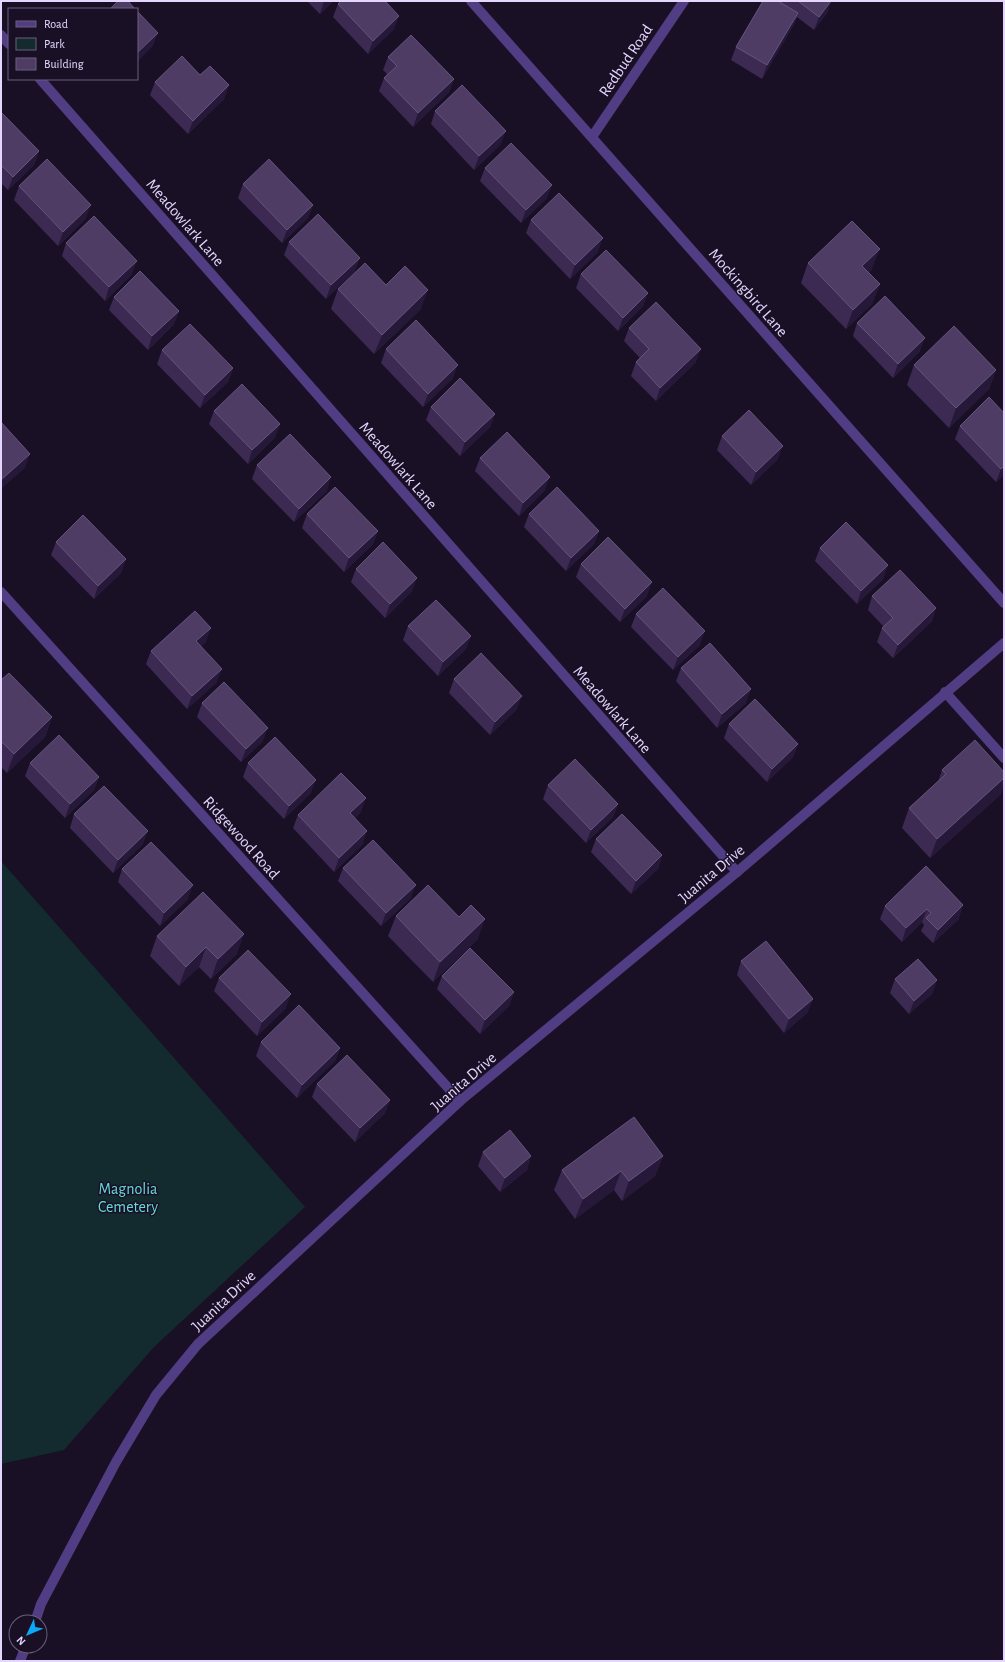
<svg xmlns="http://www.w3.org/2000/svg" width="1005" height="1662" font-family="'Alegreya Sans',sans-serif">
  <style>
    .green { fill: #132a2f }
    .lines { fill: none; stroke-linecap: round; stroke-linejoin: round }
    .minor { stroke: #503d83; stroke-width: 10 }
    .tertiary { stroke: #503d83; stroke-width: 10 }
    .wall { fill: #3c2a53 }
    .shaded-wall { fill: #261839 }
    .building { fill: #4e3c65; stroke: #65547d }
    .labels { text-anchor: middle; stroke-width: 3; stroke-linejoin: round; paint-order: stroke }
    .street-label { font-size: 16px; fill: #e4d6fd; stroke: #191026 }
    .park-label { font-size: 16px; fill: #64dcd9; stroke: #191026 }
  </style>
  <rect width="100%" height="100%" fill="#191026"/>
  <path class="green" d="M1,861l304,346 -151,140 -90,103 -63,14z"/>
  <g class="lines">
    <path class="minor" d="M471,1l533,602
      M1,35l8,9
      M40,79l697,793
      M592,137l92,-136
      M1,592l459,509
      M945,692l59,66"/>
    <path class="tertiary" d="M35,1622l6,-18 75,-142 40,-67 42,-51 262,-243 277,-229 267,-229
      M20,1661l6,-15"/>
  </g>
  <path class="wall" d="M307,1h26l-13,13z
    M763,1h68l-4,12 -13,17 -17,-13 -4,9 -31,53 -31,-19 5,-13z
    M338,4l56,25 -26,25 -35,-37z
    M388,57l66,22 -5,13 -36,35 -34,-36 5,-13 3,-4 -4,-4z
    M200,75l29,10 -5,14 -36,35 -38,-39 5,-13z
    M435,111l66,33 -27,26 -43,-46z
    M1,112l38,39 -5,14 -26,25 -7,-7z
    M485,168l62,30 -26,25 -41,-42z
    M243,184l70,21 -5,13 -26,25 -44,-45z
    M19,186l67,32 -28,28 -44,-46z
    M531,220l67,32 -28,27 -44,-46z
    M289,242l66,29 -29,28 -42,-44z
    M66,243l66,31 -27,27 -43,-45z
    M808,263l64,6 -4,4 12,11 -8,20 -26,25 -45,-46z
    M581,274l67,19 -5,13 -25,25 -42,-43z
    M386,285l35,24 -47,45 -43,-45 7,-20z
    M114,297l65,14 -5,13 -26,26 -39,-40z
    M857,323l63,28 -27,27 -40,-42z
    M629,328l67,34 -40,39 -25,-25 5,-14 4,-4 -16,-17z
    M386,349l67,29 -30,29 -42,-44z
    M162,350l71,18 -5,14 -28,26 -43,-44z
    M914,365l82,5 -7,19 -40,39 -42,-43z
    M431,407l64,7 -5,13 -30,29 -34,-36z
    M214,411l66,13 -5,13 -27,27 -39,-40z
    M1004,413v62l-8,7 -41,-43 5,-13z
    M722,436l56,23 -27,26 -34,-35z
    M480,458l65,32 -26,26 -44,-45z
    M257,465l70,26 -33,31 -42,-43z
    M307,514l71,17 -5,13 -29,28 -42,-44z
    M529,514l70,17 -5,13 -28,27 -42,-44z
    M56,542l70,17 -5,14 -27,26 -43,-44z
    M820,548l68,17 -5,14 -26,25 -42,-43z
    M581,564l66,32 -27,26 -44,-45z
    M356,569l56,22 -27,27 -34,-36z
    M872,596l64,12 -4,13 -39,37 -16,-16 5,-14 2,-1 -16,-17z
    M636,614l64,31 -27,25 -42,-43z
    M408,626l63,10 -5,13 -28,27 -35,-36z
    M206,642l-5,4 16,36 -30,27 -41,-45 5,-13z
    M681,668l65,35 -29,25 -41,-47z
    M454,679l63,30 -27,26 -41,-42z
    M1,680l51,37 -7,20 -38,36 -6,-6z
    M202,703l61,38 -22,21 -44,-45z
    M729,724l69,20 -5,13 -26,25 -43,-44z
    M30,763l69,14 -5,13 -29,28 -40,-42z
    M248,763l63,30 -27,26 -41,-42z
    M942,770l62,2v11l-4,12 -70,63 -28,-30 7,-20 29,-26z
    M548,785l70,19 -5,13 -27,26 -43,-44z
    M361,812l-6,6 8,26 -29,28 -41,-44 5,-13z
    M74,814l69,30 -30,29 -43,-45z
    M596,839l66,16 -4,14 -27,25 -40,-42z
    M926,866l33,53 -26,24 -12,-12 3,-6 -2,-3 -20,20 -22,-23 5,-13z
    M343,868l68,30 -30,28 -43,-45z
    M122,869l66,30 -28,27 -42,-44z
    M396,916l63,1 19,22 -45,43 -45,-46z
    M157,936l80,18 -26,25 -12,-12 -20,19 -29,-30z
    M741,961l67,51 -24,21 -47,-58z
    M442,976l72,16 -5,14 -29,28 -43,-45z
    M219,978l67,30 -29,28 -43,-45z
    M895,979l42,1 -5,14 -23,20 -19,-21z
    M261,1042l79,6 -5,13 -38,37 -41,-42z
    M317,1084l73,16 -5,13 -30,29 -43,-45z
    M483,1152l48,4 -4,14 -27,22 -22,-26z
    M663,1156l-8,20 -33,25 -8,-11 -39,29 -21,-29 8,-20z"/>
  <path class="shaded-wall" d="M324,1h9l-13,13z
    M831,1l-4,12 -13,17 5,-13z
    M798,13l-5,13 -31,53 5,-14z
    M399,16l-5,13 -26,25 5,-13z
    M158,33l-5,13 -16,16v-9z
    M454,79l-5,13 -36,35 5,-14z
    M229,85l-5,14 -36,35 5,-13z
    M506,131l-5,13 -27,26 5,-14z
    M39,151l-5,14 -26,25 5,-13z
    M552,185l-5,13 -26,25 5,-13z
    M91,205l-5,13 -28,28 5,-14z
    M313,205l-5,13 -26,25 5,-13z
    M603,238l-5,14 -28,27 5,-14z
    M880,249l-8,20 -17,17 7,-20z
    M360,258l-5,13 -29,28 5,-14z
    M137,261l-5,13 -27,27 4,-14z
    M880,284l-8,20 -26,25 7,-19z
    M428,290l-7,19 -47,45 8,-19z
    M648,293l-5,13 -25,25 5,-13z
    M179,311l-5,13 -26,26 4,-14z
    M925,338l-5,13 -27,27 5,-14z
    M701,349l-5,13 -40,39 4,-13z
    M458,365l-5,13 -30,29 5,-13z
    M233,368l-5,14 -28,26 5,-13z
    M996,370l-7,19 -40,39 7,-20z
    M495,414l-5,13 -30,29 5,-14z
    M280,424l-5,13 -27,27 4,-14z
    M783,446l-5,13 -27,26 5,-13z
    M30,454l-5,14 -24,21v-9z
    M1004,466v9l-8,7 5,-13z
    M331,477l-4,14 -33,31 5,-13z
    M550,477l-5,13 -26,26 4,-13z
    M378,531l-5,13 -29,28 5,-14z
    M599,531l-5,13 -28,27 5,-13z
    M126,559l-5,14 -27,26 4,-13z
    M888,565l-5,14 -26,25 4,-13z
    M417,578l-5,13 -27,27 5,-14z
    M652,582l-5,14 -27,26 5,-13z
    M936,608l-4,13 -39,37 5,-13z
    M211,628l-5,14 -14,13 4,-14z
    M705,631l-5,14 -27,25 5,-13z
    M471,636l-5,13 -28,27 5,-14z
    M222,669l-5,13 -30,27 5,-13z
    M751,689l-5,14 -29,25 5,-14z
    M522,696l-5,13 -27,26 5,-13z
    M52,717l-7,20 -38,36 7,-19z
    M268,728l-5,13 -22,21 5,-13z
    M798,744l-5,13 -26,25 5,-13z
    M99,777l-5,13 -29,28 5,-14z
    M1004,778v5l-4,12 -70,63 7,-19z
    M316,780l-5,13 -27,26 5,-13z
    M366,798l-5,14 -16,15 5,-14z
    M618,804l-5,13 -27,26 5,-13z
    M148,831l-5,13 -30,29 5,-13z
    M367,831l-4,13 -29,28 5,-14z
    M662,855l-4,14 -27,25 5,-13z
    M193,885l-5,14 -28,27 4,-13z
    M416,885l-5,13 -30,28 5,-13z
    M963,905l-4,14 -26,24 5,-13z
    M927,909l-5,13 -20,20 4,-14z
    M485,919l-7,20 -45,43 7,-20z
    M244,934l-7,20 -26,25 7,-20z
    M206,947l-7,20 -20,19 7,-19z
    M937,980l-5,14 -23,20 5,-13z
    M514,992l-5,14 -29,28 5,-14z
    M291,994l-5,14 -29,28 5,-14z
    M813,999l-5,13 -24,21 5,-14z
    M340,1048l-5,13 -38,37 5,-13z
    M390,1100l-5,13 -30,29 5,-14z
    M531,1156l-4,14 -27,22 5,-14z
    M663,1156l-8,20 -33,25 7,-20z
    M621,1171l-7,19 -39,29 8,-20z"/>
  <path class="building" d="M118,1h10l7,8h-25z
    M341,1h44l14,15 -26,25 -35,-37z
    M763,1h15l20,12 -31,52 -31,-18z
    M798,1h33l-12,16z
    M137,11l21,22 -21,20z
    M411,35l43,44 -36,34 -34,-35 13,-12 -9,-9z
    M182,56l18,19 10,-9 19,19 -36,36 -38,-39z
    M462,85l44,46 -27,25 -44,-45z
    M1,112l38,39 -26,26 -12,-12z
    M511,143l41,42 -26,25 -41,-42z
    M47,159l44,46 -28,27 -44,-46z
    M269,159l44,46 -26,25 -44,-46z
    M559,193l44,45 -28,27 -44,-45z
    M318,214l42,44 -29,27 -42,-43z
    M94,216l43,45 -28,26 -43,-44z
    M852,221l28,28 -18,17 18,18 -27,26 -45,-47z
    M606,250l42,43 -25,25 -42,-44z
    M365,263l21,22 19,-19 23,24 -46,45 -44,-46z
    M140,271l39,40 -27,25 -38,-39z
    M885,296l40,42 -27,26 -41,-41z
    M656,302l45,47 -41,39 -24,-26 13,-13 -20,-21z
    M416,320l42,45 -30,29 -42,-45z
    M190,324l43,44 -28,27 -43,-45z
    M954,326l42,44 -40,38 -42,-43z
    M460,378l35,36 -30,28 -34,-35z
    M242,384l38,40 -28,26 -38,-39z
    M989,397l15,16v53l-3,3 -41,-43z
    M749,410l34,36 -27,26 -34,-36z
    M1,422l29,32 -29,26z
    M507,432l43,45 -27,26 -43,-45z
    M290,434l41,43 -32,32 -42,-44z
    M335,487l43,44 -29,27 -42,-44z
    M557,487l42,44 -28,27 -42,-44z
    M83,515l43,44 -28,27 -42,-44z
    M846,522l42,43 -27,26 -41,-43z
    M608,537l44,45 -27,27 -44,-45z
    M383,542l34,36 -27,26 -34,-35z
    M900,570l36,38 -38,37 -16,-17 11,-10 -21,-22z
    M663,588l42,43 -27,26 -42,-43z
    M436,600l35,36 -28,26 -35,-36z
    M195,611l16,17 -15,13 26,28 -30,27 -41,-45z
    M710,643l41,46 -29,25 -41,-46z
    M481,653l41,43 -27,26 -41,-43z
    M9,673l43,44 -38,37 -13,-13v-61z
    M224,682l44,46 -22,21 -44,-46z
    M755,699l43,45 -26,25 -43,-45z
    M59,735l40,42 -29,27 -40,-41z
    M275,737l41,43 -27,26 -41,-43z
    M975,740l29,32v6l-67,61 -28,-31 37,-34 -4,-4z
    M575,759l43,45 -27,26 -43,-45z
    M341,773l25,25 -16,15 17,18 -28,27 -41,-43z
    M104,786l44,45 -30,29 -44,-46z
    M622,814l40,41 -26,26 -40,-42z
    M373,840l43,45 -30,28 -43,-45z
    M151,842l42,43 -29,28 -42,-44z
    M926,866l37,39 -25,25 -12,-12 5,-5 -4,-4 -21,19 -21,-22z
    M428,885l31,32 12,-12 14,14 -45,43 -44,-46z
    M203,892l41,42 -26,25 -12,-12 -20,20 -29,-31z
    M766,941l47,58 -24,20 -48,-58z
    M470,948l44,44 -29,28 -43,-44z
    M248,950l43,44 -29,28 -43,-44z
    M918,959l19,21 -23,21 -19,-22z
    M299,1005l41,43 -38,37 -41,-43z
    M347,1055l43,45 -30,28 -43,-44z
    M634,1117l29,39 -34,25 -8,-10 -38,28 -21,-29z
    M510,1130l21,26 -26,22 -22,-26z"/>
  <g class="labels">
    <g class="street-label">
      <text transform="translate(625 60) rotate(-56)" y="6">Redbud Road</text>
      <text transform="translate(186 222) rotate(49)" y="6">Meadowlark Lane</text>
      <text transform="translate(749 292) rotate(49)" y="6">Mockingbird Lane</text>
      <text transform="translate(399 465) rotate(49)" y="6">Meadowlark Lane</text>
      <text transform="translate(613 709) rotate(49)" y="6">Meadowlark Lane</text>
      <text transform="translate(242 837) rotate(48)" y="6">Ridgewood Road</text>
      <text transform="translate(711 873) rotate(-40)" y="6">Juanita Drive</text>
      <text transform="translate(463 1081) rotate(-41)" y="6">Juanita Drive</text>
      <text transform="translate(223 1300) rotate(-43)" y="6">Juanita Drive</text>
    </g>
    <g class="park-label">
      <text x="128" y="1194">Magnolia<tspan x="128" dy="18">Cemetery</tspan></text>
    </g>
  </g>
  <rect width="1005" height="1662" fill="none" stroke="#e4d6fd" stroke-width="4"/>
  <rect x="8" y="8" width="130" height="72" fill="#191026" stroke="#6a5f7c"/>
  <rect x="16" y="21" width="20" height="6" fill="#503d83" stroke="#6a5f7c"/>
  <text x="44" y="28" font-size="12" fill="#e4d6fd">Road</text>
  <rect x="16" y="38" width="20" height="12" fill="#132a2f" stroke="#6a5f7c"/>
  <text x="44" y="48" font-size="12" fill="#e4d6fd">Park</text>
  <rect x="16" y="58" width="20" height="12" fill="#4e3c65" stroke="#6a5f7c"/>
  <text x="44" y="68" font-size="12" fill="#e4d6fd">Building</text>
  <g transform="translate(28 1634) rotate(226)"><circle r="19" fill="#191026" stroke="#6a5f7c"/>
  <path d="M0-3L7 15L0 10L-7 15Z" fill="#0aa8f6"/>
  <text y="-6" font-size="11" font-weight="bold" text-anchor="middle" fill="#e4d6fd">N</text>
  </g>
</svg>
